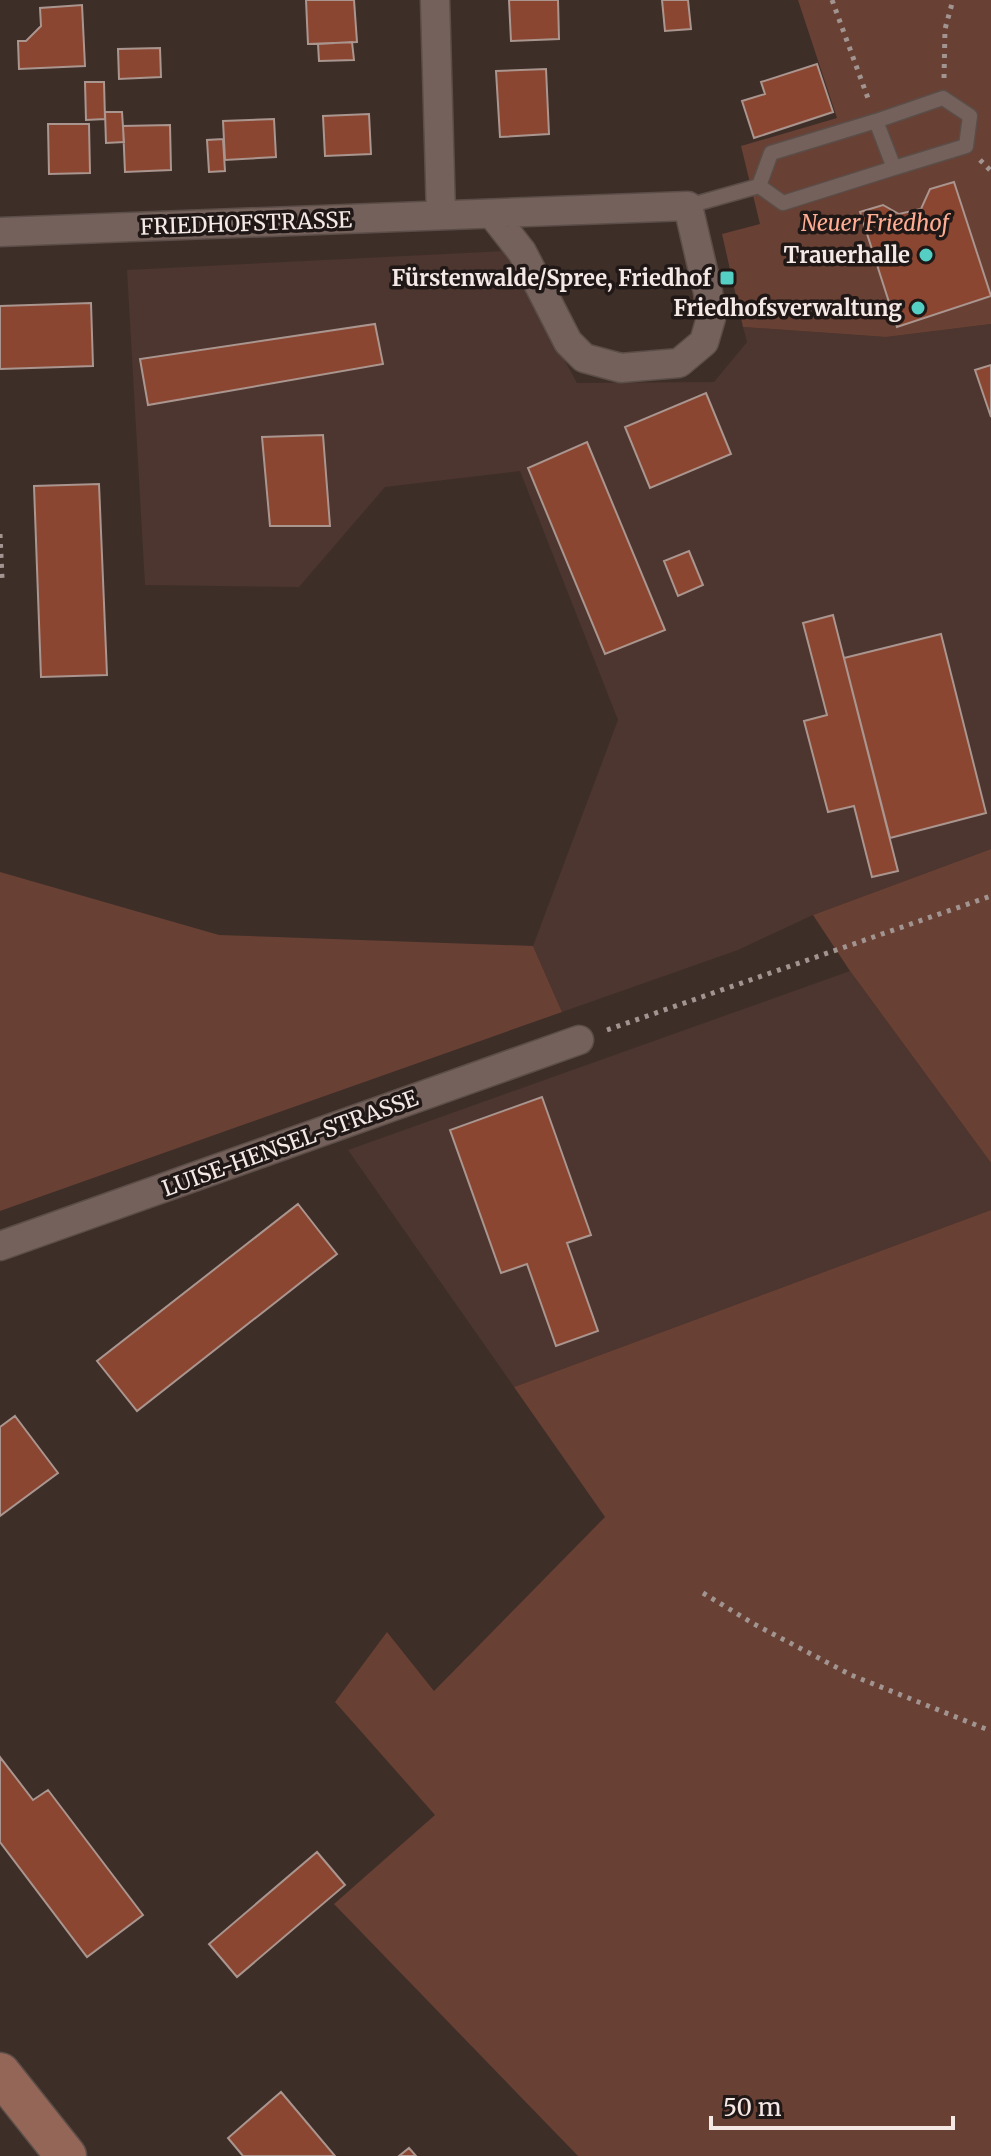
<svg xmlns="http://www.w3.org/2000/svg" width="991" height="2156" font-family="Merriweather,serif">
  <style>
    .built { fill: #4c362f }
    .green { fill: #684034 }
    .building { fill: #8a4631; stroke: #aa958f; stroke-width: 2 }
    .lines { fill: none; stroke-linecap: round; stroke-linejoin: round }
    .lane-casing { stroke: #5b4d48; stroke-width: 17 }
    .street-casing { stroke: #5b4d48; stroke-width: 31 }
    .secondary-casing { stroke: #5b4d48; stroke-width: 43 }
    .path { stroke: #a29490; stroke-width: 5; stroke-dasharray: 4 6; stroke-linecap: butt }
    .lane { stroke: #74615b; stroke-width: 14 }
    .street { stroke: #74615b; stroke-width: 28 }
    .secondary { stroke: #946657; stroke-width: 40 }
    .poi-dot { fill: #55cec4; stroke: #201816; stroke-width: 3 }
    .labels { text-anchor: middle; stroke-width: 7; stroke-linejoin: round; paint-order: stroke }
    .street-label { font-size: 22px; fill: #f5e9e6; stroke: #201816 }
    .park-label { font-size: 22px; font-style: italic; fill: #ffad93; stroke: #201816 }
    .poi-label { font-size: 22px; font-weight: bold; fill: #f5e9e6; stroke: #201816; text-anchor: end }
  </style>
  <rect width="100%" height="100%" fill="#3e2e28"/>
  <path class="built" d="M505,251l72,132 137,-1 33,-40 -4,-15 143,10 105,-13v525l-178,66 -75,35 -176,62 -29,-66 85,-226 -98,-249 -135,16 -86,100 -154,-2 -18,-315z
    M850,971l141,192v47l-477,177 -166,-237z"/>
  <path class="green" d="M798,0h193v324l-105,13 -143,-10 -21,-93 38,-10 -19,-78 96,-28z
    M991,849v314l-141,-192 -37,-56z
    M0,872l219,63 314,11 29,66 -562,199z
    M991,1210v946h-413l-244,-252 101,-89 -100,-113 52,-70 47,59 171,-174 -91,-130z"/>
  <path class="building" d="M306,0h48l3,42 -49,2z
    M509,0h49l1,39 -48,2z
    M662,0h26l3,29 -26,2z
    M82,5l3,61 -66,3 -1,-28h8l15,-15 -1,-18z
    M352,42l2,18 -35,1 -1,-17z
    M160,48l1,29 -42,2 -1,-30z
    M817,64l16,48 -79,26 -12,-37 23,-7 -4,-12z
    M546,69l3,65 -49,3 -4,-66z
    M85,82h19l1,37 -19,1z
    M105,112h17l2,30 -18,1z
    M369,114l2,40 -46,2 -2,-40z
    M274,119l2,38 -51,3 -2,-39z
    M48,124h41l1,49 -41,1z
    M170,125l1,45 -46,2 -2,-46z
    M223,139l2,32 -16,1 -2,-32z
    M954,182l37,114 -94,31 -37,-115 23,-7 16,9 22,-5 9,-20z
    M91,303l2,63 -93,3v-63z
    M375,324l8,40 -235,41 -8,-46z
    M991,365v52l-16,-47z
    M706,393l25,61 -81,34 -25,-61z
    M323,435l7,91h-60l-8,-89z
    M587,442l78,188 -60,24 -77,-186z
    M99,484l8,191 -66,2 -7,-191z
    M689,551l14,34 -25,11 -14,-35z
    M833,615l65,256 -26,6 -18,-71 -26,6 -24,-91 23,-6 -24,-92z
    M941,634l45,179 -96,25 -46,-180z
    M542,1097l49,138 -24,8 31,88 -42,15 -29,-82 -26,9 -51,-143z
    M298,1204l39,50 -200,157 -40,-50z
    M15,1416l43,57 -58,43v-89z
    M0,1757l33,43 15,-10 95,125 -56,42 -87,-115z
    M317,1852l28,33 -108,92 -28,-33z
    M281,2092l54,64h-92l-15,-18z
    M409,2148l7,8h-17z"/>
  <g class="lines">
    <g class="lane-casing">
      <path id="lane" d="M876,121l18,47 -111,35 -24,-17 12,-33z
        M876,121l67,-23 27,18 -4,30 -72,22
        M688,206l71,-20"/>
    </g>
    <g class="street-casing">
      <path id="street" d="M435,0l6,215
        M0,232l688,-26 20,86 3,26 -7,24 -25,21 -58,5 -37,-10 -16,-16 -46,-90 -29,-37
        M0,1246l579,-206"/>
    </g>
    <g class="secondary-casing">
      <path id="secondary" d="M0,2073l66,83"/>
    </g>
    <path class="path" d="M832,0l37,101
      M944,78l1,-49 8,-29
      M980,160l11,11
      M0,534l2,44
      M607,1030l384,-134
      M703,1593l51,31 97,51 140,56"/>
    <use href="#lane" class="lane"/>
    <use href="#street" class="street"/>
    <use href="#secondary" class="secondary"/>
  </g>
  <g class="poi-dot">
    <circle cx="926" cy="255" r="8"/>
    <rect x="719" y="270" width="16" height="16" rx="4"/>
    <circle cx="918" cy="308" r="8"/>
  </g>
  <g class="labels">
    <g class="street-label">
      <text transform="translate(246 223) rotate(-2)" y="8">FRIEDHOFSTRASSE</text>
      <text transform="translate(290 1143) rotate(-20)" y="8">LUISE-HENSEL-STRASSE</text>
    </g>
    <g class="park-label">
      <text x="875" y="231">Neuer Friedhof</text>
    </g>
    <g class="poi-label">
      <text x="910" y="263">Trauerhalle</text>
      <text x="711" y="286">Fürstenwalde/Spree, Friedhof</text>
      <text x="902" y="316">Friedhofsverwaltung</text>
    </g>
  </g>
  <path d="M711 2116v12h242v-12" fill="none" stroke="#f5e9e6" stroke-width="4"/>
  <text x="723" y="2116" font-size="24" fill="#f5e9e6" stroke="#201816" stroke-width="6" paint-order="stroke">50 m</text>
</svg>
